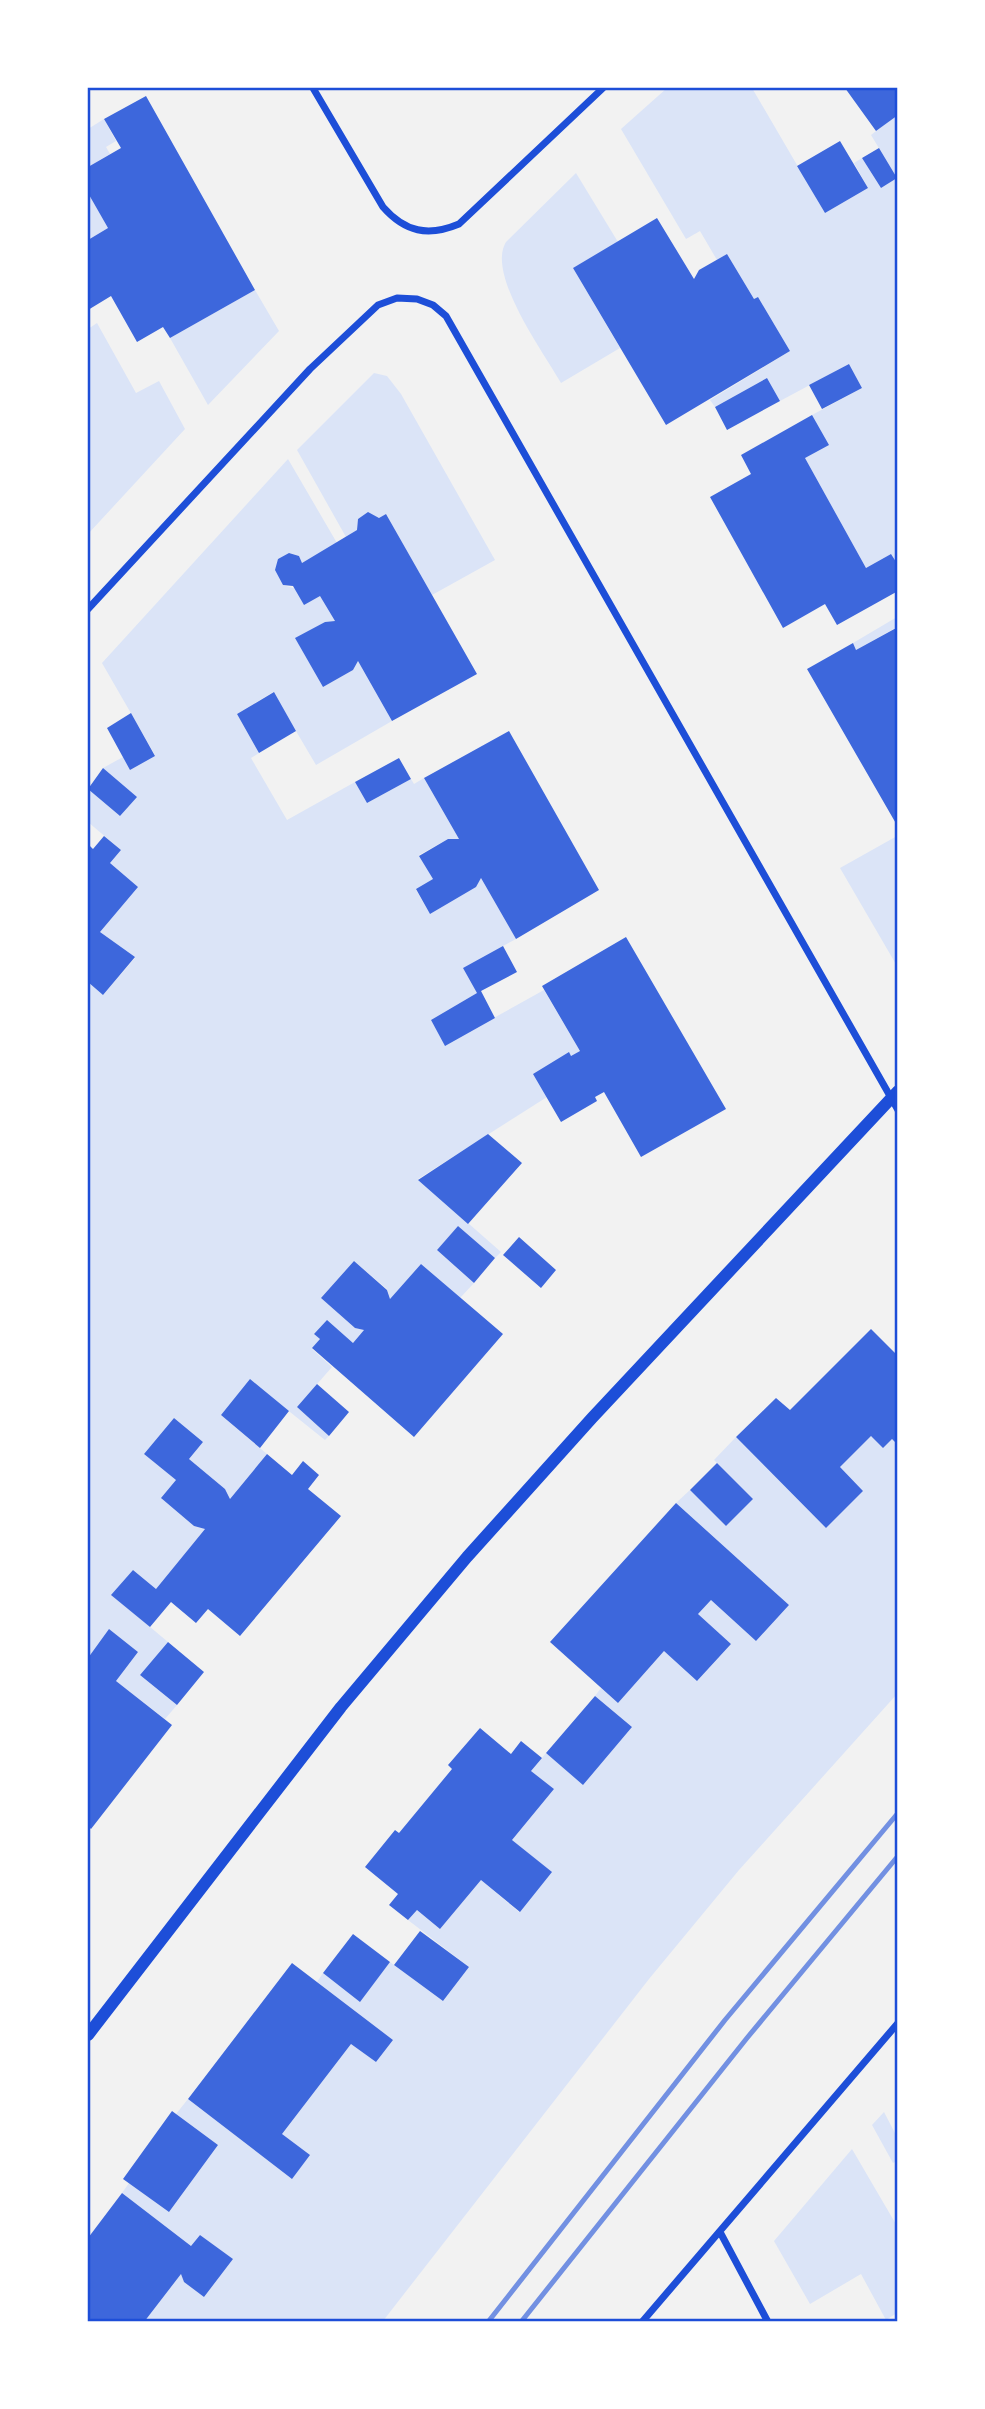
<svg xmlns="http://www.w3.org/2000/svg" width="985" height="2409" font-family="Poppins,sans-serif">
  <style>
    .green { fill: #dbe4f7 }
    .building { fill: #3d67dc }
    .lines { fill: none; stroke-linecap: round; stroke-linejoin: round }
    .minor { stroke: #1d4ed8; stroke-width: 7 }
    .tertiary { stroke: #1d4ed8; stroke-width: 12 }
    .rail { stroke: #7290e2; stroke-width: 5 }
    .neatline { fill: none; stroke: #1d4ed8; stroke-width: 2.5 }
  </style>
  <rect width="100%" height="100%" fill="#f2f2f2"/>
  <path class="green" d="M667,88h85l73,125 43,-25 -14,-25 8,-5 19,30 16,-10 -26,-43 26,-20 -2,446 -4,-7 -25,14 -61,-110 7,-43 50,-27 -13,-24 -69,37 -13,-23 -52,29 -5,-7 80,-49 -32,-54 -4,2 -27,-45 -10,6 -17,-29 -14,8 -65,-110z
    M104,119l12,22 -10,6 4,7 -22,13v-38z
    M576,173l42,69 -45,26 47,80 -59,35c-17,-30 -75,-109 -55,-141z
    M88,193l20,35 -20,12z
    M255,290l24,41 -71,74 -38,-67z
    M97,323l39,70 23,-12 26,48 -97,105v-205z
    M374,373l13,3 14,18 94,166 -63,35 -46,-81 -7,4 -11,-5 -10,6 -1,11 -11,7 -49,-87z
    M288,459l49,84 -35,20 -3,-7 -9,-3 -12,6 5,26 37,11 15,25 -10,1 -29,17 27,48 30,-17 5,-9 34,60 -76,44 -43,-73 -36,22 22,39 -8,5 36,62 68,-38 12,21 44,-24 3,5 10,-6 35,61h-11l-29,16 14,24 -17,11 14,24 45,-27 6,-9 35,61 -13,7 -26,47 -46,27 14,25 99,-55 36,61 -9,5 -2,-3 -22,44 -129,82 83,73 -6,6 -37,-32 -21,24 37,33 -14,15 -39,-34 -31,35 -3,-10 -33,-28 -33,37 34,30 9,2 -11,13 -26,-22 -13,13 6,5 -8,10 20,18 -35,40 32,29 -4,4 -75,-60 -29,35 46,39 -37,45 -5,-10 -36,-30 14,-17 -29,-24 -30,36 32,26 -14,19 32,27 11,3 -49,60 -23,-19 -21,25 56,47 -28,33 37,30 -12,14 -49,-38 22,-29 -28,-22 -22,28v-676l15,13 32,-37 -35,-26 37,-45 -27,-24 11,-13 -33,-28v-33l32,27 16,-19 -33,-29 20,-11 8,12 24,-14 -53,-92z
    M897,617v10l-41,23 -3,-7z
    M897,836v130l-57,-98z
    M871,1436l12,12 9,-9 5,6v249l-158,176 -90,109 -266,342h-239l37,-47 3,8 20,15 29,-38 -33,-24 -9,11 -69,-53 7,-10 40,29 49,-67 -42,-31 12,-15 103,79 -9,-44 69,-90 25,18 17,-22 -76,-58 6,-9 67,-11 53,39 26,-34 -61,-47 9,-10 23,19 41,-49 38,32 32,-40 -39,-32 42,-51 -23,-18 15,-18 37,31 49,-57 -37,-31 6,-8 17,15 46,-52 34,29 33,-36 -33,-30 13,-14 45,41 33,-36 -113,-102 14,-13 36,36 27,-27 -39,-39 22,-23 90,91 37,-37 -23,-24z
    M884,2112l13,25v24l-4,2 -21,-38z
    M852,2149l45,77v87l-11,7 -25,-46 -51,30 -36,-63z"/>
  <path class="building" d="M845,88h53v27l-22,16z
    M146,96l109,194 -85,48 -7,-11 -26,15 -26,-46 -23,14v-70l20,-12 -20,-35v-26l33,-19 -17,-29z
    M840,141l28,47 -43,25 -28,-47z
    M879,148l18,30 -16,10 -19,-30z
    M657,218l37,61 5,-9 28,-16 27,45 4,-2 32,54 -124,74 -93,-157z
    M849,364l13,24 -40,21 -13,-24z
    M767,378l13,23 -53,29 -12,-23z
    M812,415l17,30 -24,13 61,110 25,-14 7,11v26l-61,34 -12,-21 -42,24 -73,-131 41,-23 -10,-19z
    M368,512l11,6 7,-4 91,160 -85,47 -34,-60 -5,9 -30,17 -28,-49 30,-16 10,-1 -15,-25 -16,9 -11,-19 -10,-1 -8,-15 3,-11 11,-6 10,3 3,7 55,-33 1,-11z
    M898,627v200l-91,-158 46,-26 3,7z
    M274,692l22,39 -37,22 -22,-39z
    M131,713l24,43 -25,14 -23,-42z
    M509,731l90,159 -83,49 -35,-61 -5,9 -46,27 -14,-25 17,-10 -14,-23 29,-17h11l-35,-61z
    M399,758l12,21 -44,24 -12,-21z
    M103,768l34,29 -17,19 -32,-27z
    M104,836l17,14 -11,13 28,24 -38,45 35,25 -32,38 -15,-13v-138l5,5z
    M626,937l100,172 -85,48 -37,-65 -9,5 2,4 -36,21 -28,-48 36,-22 2,4 9,-5 -38,-65z
    M503,946l14,26 -36,19 14,27 -50,28 -14,-26 46,-27 -14,-25z
    M488,1134l34,29 -54,61 -50,-44z
    M458,1226l37,32 -21,25 -37,-33z
    M519,1237l37,33 -15,18 -38,-33z
    M354,1261l33,29 3,9 31,-35 82,70 -89,103 -102,-89 8,-9 -6,-5 13,-14 26,23 11,-13 -9,-2 -34,-30z
    M871,1329l27,27v89l-6,-6 -9,9 -12,-12 -31,31 23,24 -37,37 -90,-91 40,-39 14,12z
    M250,1379l39,32 -29,37 -39,-33z
    M317,1384l32,28 -20,24 -32,-29z
    M174,1418l29,24 -14,17 36,30 5,10 37,-45 25,21 11,-14 16,14 -11,14 33,27 -101,120 -32,-27 -12,14 -25,-21 -21,25 -39,-32 22,-25 23,19 49,-60 -11,-3 -33,-28 15,-18 -32,-26z
    M717,1463l36,36 -27,27 -36,-36z
    M676,1503l113,102 -33,36 -45,-41 -13,14 33,30 -34,37 -33,-30 -46,52 -68,-61z
    M109,1629l29,23 -22,29 56,44 -81,104 -3,-3v-168z
    M168,1642l36,30 -27,33 -37,-30z
    M595,1696l37,31 -49,58 -37,-32z
    M480,1728l31,26 10,-13 21,17 -11,13 23,18 -42,51 40,32 -32,40 -39,-32 -41,49 -23,-19 -9,10 -19,-15 9,-11 -33,-27 30,-37 4,3 53,-64 -4,-4z
    M420,1931l49,36 -26,34 -49,-36z
    M353,1934l37,28 -30,40 -37,-29z
    M292,1963l101,77 -17,22 -25,-18 -69,90 28,21 -18,24 -104,-80z
    M172,2111l46,34 -49,67 -46,-33z
    M122,2193l69,53 9,-11 33,24 -29,38 -20,-15 -3,-8 -37,48h-56v-84z"/>
  <g class="lines">
    <path class="minor" d="M313,88l70,119c22,25 45,30 76,17l144,-136
      M88,609l222,-240 68,-64 19,-7 20,1 16,6 13,11 452,794
      M720,2232l48,90
      M642,2322l256,-299"/>
    <path class="tertiary" d="M88,2035l253,-328 126,-150 125,-139 306,-327"/>
    <path class="rail" d="M488,2322l237,-302 173,-207
      M521,2322l226,-284 151,-182"/>
  </g>
  <rect width="985" height="2409" fill="none" stroke="#ffffff" stroke-width="178"/>
  <rect x="89" y="89" width="807" height="2231" class="neatline"/>
</svg>
